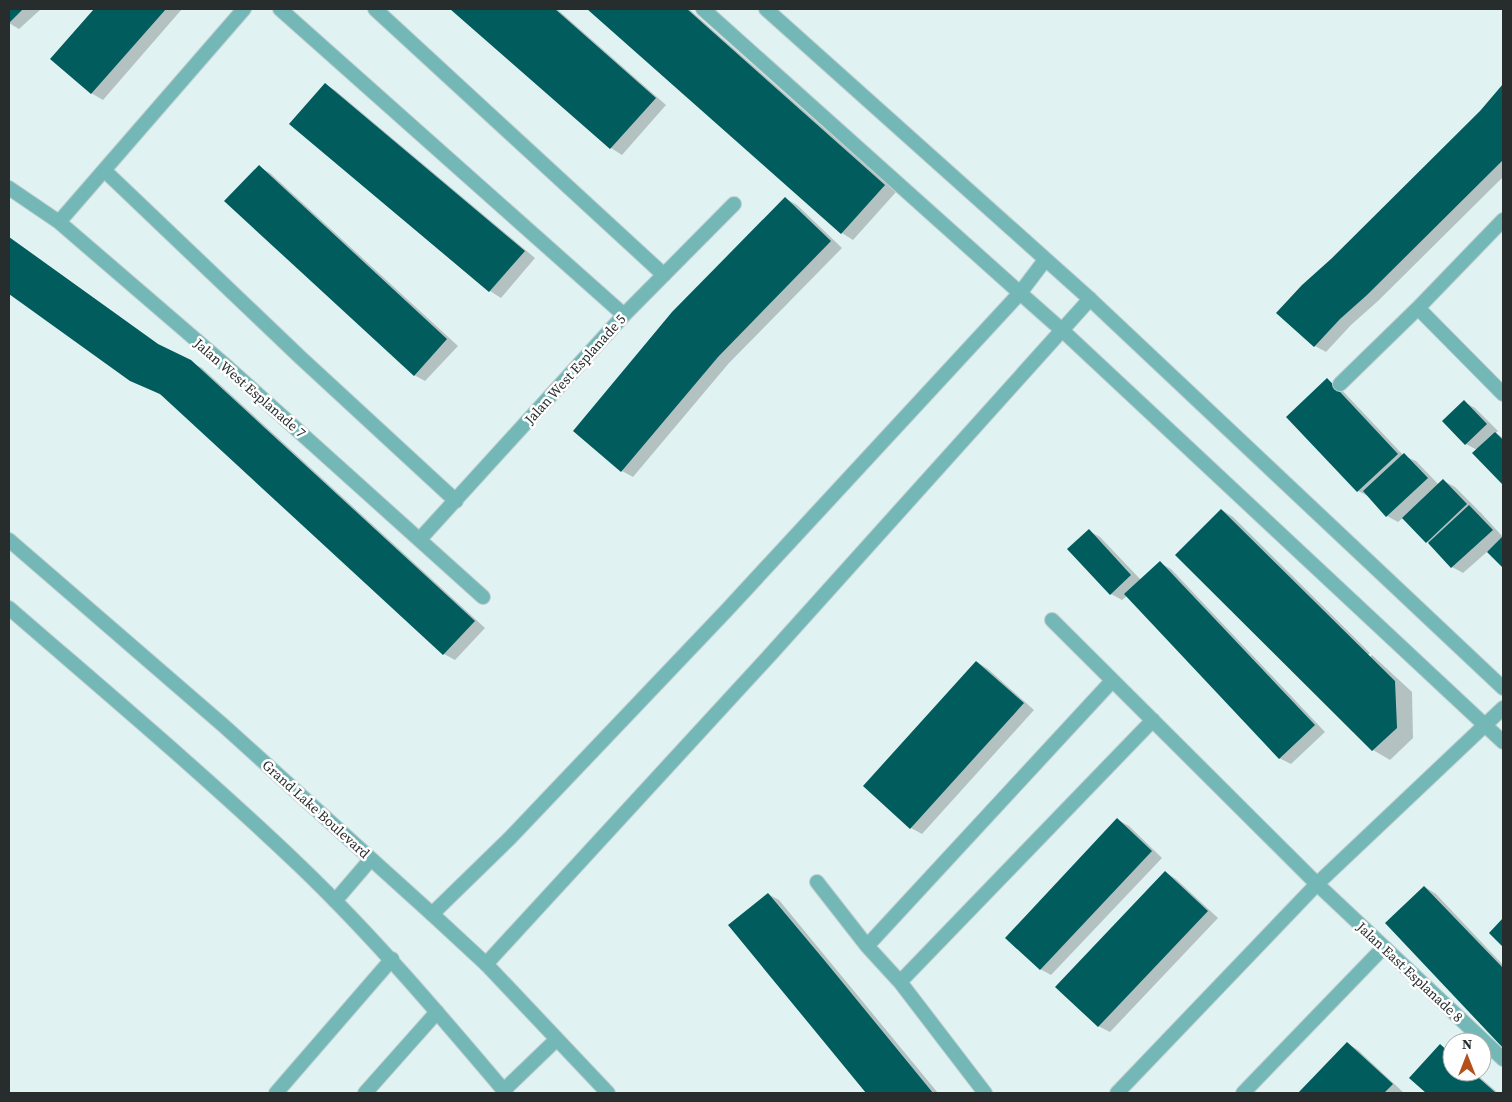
<svg xmlns="http://www.w3.org/2000/svg" width="1512" height="1102" font-family="'Source Serif 4',serif">
  <style>
    .shadow { fill: #0003 }
    .building { fill: #005c5d }
    .lines { fill: none; stroke-linecap: round; stroke-linejoin: round }
    .service-casing { stroke: #c0cfcf; stroke-width: 16 }
    .minor-casing { stroke: #c0cfcf; stroke-width: 16 }
    .tertiary-casing { stroke: #c0cfcf; stroke-width: 16 }
    .service { stroke: #73b7b6; stroke-width: 14 }
    .minor { stroke: #73b7b6; stroke-width: 14 }
    .tertiary { stroke: #73b7b6; stroke-width: 14 }
    .labels { text-anchor: middle; stroke-width: 5; stroke-linejoin: round; paint-order: stroke }
    .street-label { font-size: 14px; fill: #272d2d; stroke: #fff }
  </style>
  <rect width="100%" height="100%" fill="#e1f2f2"/>
  <path class="shadow" d="M9,9h32l-22,20 -10,-6z
    M96,9h86l-79,91 -12,-7 -39,-34z
    M452,9h105l109,96 -44,50 -11,-7z
    M589,9h100l207,183 -43,48 -11,-7z
    M325,84l11,7 199,167 -34,40 -11,-7 -199,-167z
    M1503,85v92l-125,124 -27,24 -25,27 -11,-6 -37,-33 203,-201z
    M259,167l11,6 188,173 -33,35 -11,-6z
    M785,198l12,7 45,43 -113,115 -96,114 -11,-6z
    M9,237l156,112 37,19 283,260 -30,32 -11,-6 -281,-258 -31,-16 -123,-88z
    M1327,380l11,6 66,70 12,5 23,24 5,-4 11,6 26,26 22,24v29l-15,-15 -25,22 -11,-6 -48,-50 -6,5 -11,-6 -17,-19 -12,-6z
    M1464,402l11,6 23,23 -2,2 7,5v45l-29,-30 3,-3 -11,-6 -22,-23z
    M1222,510l11,7 137,136 -46,47 2,2 46,-47 40,37 1,46 -23,22 -17,-10 -196,-195z
    M1089,531l11,6 41,43 19,-17 11,6 154,163 -34,32 -12,-6 -152,-162 -5,4 -11,-6z
    M977,662l11,7 46,41 -112,124 -11,-6z
    M1118,820l11,6 33,32 -111,117 -11,-6z
    M1165,872l11,7 42,39 -108,114 -12,-6z
    M1425,887l11,7 67,71v81l-116,-123z
    M768,894l11,6 159,193h-70l-139,-168z
    M1347,1043l11,7 46,43h-104z
    M1440,1045l12,8v19h22l24,21h-70l-17,-15z"/>
  <path class="building" d="M9,9h14l-14,14z
    M94,9h72l-75,85 -41,-35z
    M450,9h105l101,89 -46,51z
    M587,9h100l198,176 -44,49z
    M325,83l200,168 -36,41 -200,-168z
    M1503,84v76l-136,135 -27,24 -26,28 -38,-34 26,-28 29,-26 149,-148z
    M259,165l188,174 -33,37 -190,-175z
    M785,197l46,44 -113,116 -97,115 -48,-41 99,-119z
    M9,237l149,107 33,16 284,261 -32,34 -283,-261 -30,-13 -121,-87z
    M1327,378l71,76 -41,38 -71,-75z
    M1464,400l23,24 -22,21 -23,-24z
    M1495,432l8,8v45l-31,-32z
    M1404,453l24,25 -42,39 -23,-26z
    M1443,479l24,25 -41,39 -24,-25z
    M1469,505l24,25 -42,38 -23,-25z
    M1221,509l174,172 2,47 -25,23 -197,-196z
    M1089,529l42,46 -21,20 -43,-46z
    M1503,536v32l-16,-16z
    M1160,561l155,164 -36,34 -155,-165z
    M976,661l48,42 -114,126 -47,-43z
    M1117,818l35,33 -112,119 -35,-32z
    M1165,871l43,40 -110,116 -43,-40z
    M1424,886l79,82v80l-118,-125z
    M768,893l57,68 108,132h-67l-138,-168z
    M1503,918v29l-14,-14z
    M1347,1042l46,42 -9,9h-86z
    M1440,1044l12,11v17h20l24,21h-70l-17,-15z"/>
  <g class="lines">
    <g class="service-casing">
      <path id="service" d="M276,1093l116,-134
        M365,1093l72,-81"/>
    </g>
    <g class="minor-casing">
      <path id="minor" d="M280,9l344,306
        M375,9l289,266
        M105,171l196,187 155,143
        M9,188l50,34 165,142 259,233
        M59,222l185,-213
        M1020,293l43,38
        M1418,308l85,86
        M1340,384l78,-76 85,-88
        M420,539l204,-224 110,-111
        M1052,620l265,264 186,175
        M817,882l50,64 33,36 85,111
        M432,914l78,-76 216,-227 294,-318 25,-33
        M867,946l245,-265
        M486,964l284,-309 320,-356
        M900,982l253,-262
        M1117,1093l200,-209 186,-176
        M1243,1093l141,-146"/>
    </g>
    <g class="tertiary-casing">
      <path id="tertiary" d="M703,9l317,284
        M766,9l324,290 413,389
        M1063,331l440,411
        M9,540l215,186 208,188 54,50 122,129
        M9,608c98,85 198,169 291,258 74,71 140,149 206,227
        M335,901l36,-42
        M504,1090l53,-51"/>
    </g>
    <use href="#service" class="service"/>
    <use href="#minor" class="minor"/>
    <use href="#tertiary" class="tertiary"/>
  </g>
  <g class="labels">
    <g class="street-label">
      <text transform="translate(575 369) rotate(-48)" y="5">Jalan West Esplanade 5</text>
      <text transform="translate(250 388) rotate(41)" y="5">Jalan West Esplanade 7</text>
      <text transform="translate(316 809) rotate(42)" y="5">Grand Lake Boulevard</text>
      <text transform="translate(1410 972) rotate(43)" y="5">Jalan East Esplanade 8</text>
    </g>
  </g>
  <rect width="1512" height="1102" fill="none" stroke="#272d2d" stroke-width="20"/>
  <g transform="translate(1467 1057)"><circle r="24" fill="#ffffff" stroke="#a9abab"/>
  <path d="M0-4L9 19L0 12L-9 19Z" fill="#b4501a"/>
  <text y="-8" font-size="14" font-weight="bold" text-anchor="middle" fill="#272d2d">N</text>
  </g>
</svg>
